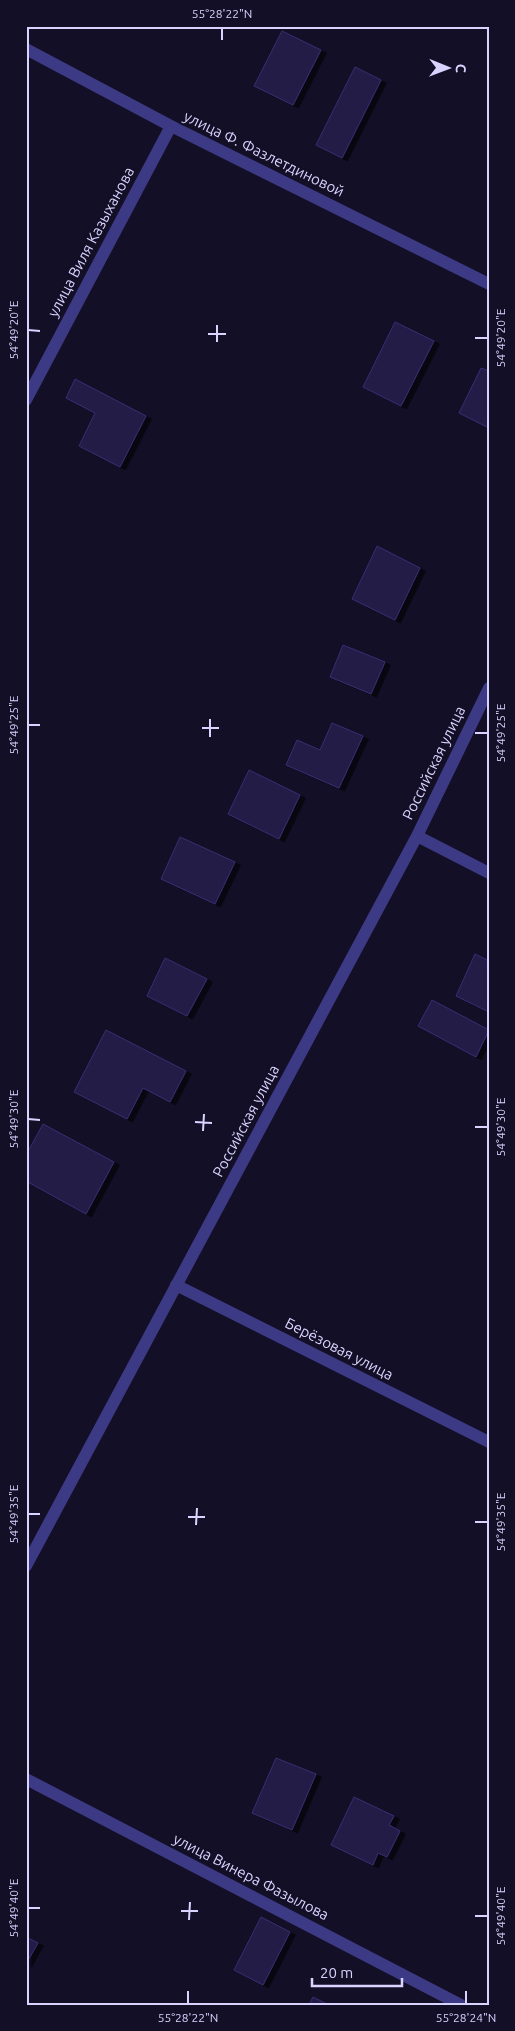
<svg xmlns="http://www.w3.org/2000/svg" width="515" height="2031" font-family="Ubuntu,sans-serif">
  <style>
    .building { fill: #241b47; stroke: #3b2d73; filter: url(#shadow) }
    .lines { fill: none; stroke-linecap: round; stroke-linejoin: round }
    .minor { stroke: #3d3a85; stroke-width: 12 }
    .ticks { fill: none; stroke: #d9d4ff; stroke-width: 2 }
    .labels { text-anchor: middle; stroke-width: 4.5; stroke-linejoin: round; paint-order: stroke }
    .street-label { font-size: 15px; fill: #d9d4ff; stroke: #130f26 }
    .neatline { fill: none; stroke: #d9d4ff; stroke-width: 2 }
    .ticks-label { font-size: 12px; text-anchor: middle; fill: #d9d4ff }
  </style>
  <defs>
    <filter id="shadow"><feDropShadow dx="5.5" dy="3" stdDeviation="0" flood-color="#0009"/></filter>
  </defs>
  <rect width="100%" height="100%" fill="#130f26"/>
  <path class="building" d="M282,31l39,19 -28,55 -39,-19z
    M355,67l26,13 -39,78 -26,-13z
    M395,322l39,19 -33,65 -38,-19z
    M481,368l8,3v57l-30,-15z
    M75,379l71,37 -26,51 -41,-21 16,-33 -29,-15z
    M377,546l43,22 -25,52 -43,-21z
    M343,645l42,17 -14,32 -41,-17z
    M332,723l31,13 -24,52 -53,-23 11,-25 23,10z
    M249,770l51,25 -21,44 -51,-25z
    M180,837l55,25 -20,42 -54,-25z
    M475,954l14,7v51l-33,-16z
    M165,958l42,21 -20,37 -40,-20z
    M432,1000l57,30 -13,27 -58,-31z
    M106,1030l80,41 -16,31 -27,-14 -16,31 -53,-27z
    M43,1124l71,38 -28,52 -60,-33v-26z
    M276,1758l40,16 -24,56 -40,-17z
    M354,1797l40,19 -5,9 11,6 -13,26 -9,-4 -5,12 -42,-20z
    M261,1917l29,15 -27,53 -29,-15z
    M26,1937l12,6 -12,21z
    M313,1997l16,8h-20z"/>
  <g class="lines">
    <path class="minor" d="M26,49l145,77 318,158
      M26,400l145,-274
      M417,836l72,37
      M176,1285l313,157
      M26,1566l391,-730 72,-148
      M26,1779l435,226"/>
  </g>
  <path class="ticks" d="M222,40v-12M28,330l12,1M208,334h18M475,338h13M217,342v-17M28,725h12M202,728h17M475,733h13M210,737v-18M28,1119l12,1M195,1122l17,1M475,1127h13M203,1131l1,-17M28,1514h12M188,1517h17M475,1522h13M196,1525l1,-17M28,1908h12M181,1911h17M475,1916h13M189,1920l1,-18M188,2004v-13M466,2004v-13"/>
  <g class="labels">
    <g class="street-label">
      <text transform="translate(264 154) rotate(26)" y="5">улица Ф. Фазлетдиновой</text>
      <text transform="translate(91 242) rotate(-62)" y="5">улица Виля Казыханова</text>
      <text transform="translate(434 763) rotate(-64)" y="5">Российская улица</text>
      <text transform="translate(246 1121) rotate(-62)" y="5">Российская улица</text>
      <text transform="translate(339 1349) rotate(27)" y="5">Берёзовая улица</text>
      <text transform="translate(251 1877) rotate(27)" y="5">улица Винера Фазылова</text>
    </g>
  </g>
  <rect width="515" height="2031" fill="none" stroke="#130f26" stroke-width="55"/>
  <g transform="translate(448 68) rotate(91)" stroke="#130f26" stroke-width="4" paint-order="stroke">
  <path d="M0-4L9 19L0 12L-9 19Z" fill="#d9d4ff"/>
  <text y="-8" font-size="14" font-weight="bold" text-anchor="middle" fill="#d9d4ff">С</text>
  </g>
  <path d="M312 1978v8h90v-8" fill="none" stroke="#d9d4ff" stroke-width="2.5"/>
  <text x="320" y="1978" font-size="15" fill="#d9d4ff" stroke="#130f26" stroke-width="4" paint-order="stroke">20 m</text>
  <rect x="28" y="28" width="460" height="1976" class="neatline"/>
  <g class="ticks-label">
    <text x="222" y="18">55°28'22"N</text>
    <text transform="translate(14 330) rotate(-90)" y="4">54°49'20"E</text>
    <text transform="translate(501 338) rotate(-90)" y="4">54°49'20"E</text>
    <text transform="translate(14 725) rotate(-90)" y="4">54°49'25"E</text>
    <text transform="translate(501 733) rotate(-90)" y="4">54°49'25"E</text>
    <text transform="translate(14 1119) rotate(-90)" y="4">54°49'30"E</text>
    <text transform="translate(501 1127) rotate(-90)" y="4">54°49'30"E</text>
    <text transform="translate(14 1514) rotate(-90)" y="4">54°49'35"E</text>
    <text transform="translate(501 1522) rotate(-90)" y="4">54°49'35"E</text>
    <text transform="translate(14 1908) rotate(-90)" y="4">54°49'40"E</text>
    <text transform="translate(501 1916) rotate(-90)" y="4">54°49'40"E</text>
    <text x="188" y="2022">55°28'22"N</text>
    <text x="466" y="2022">55°28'24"N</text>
  </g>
</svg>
